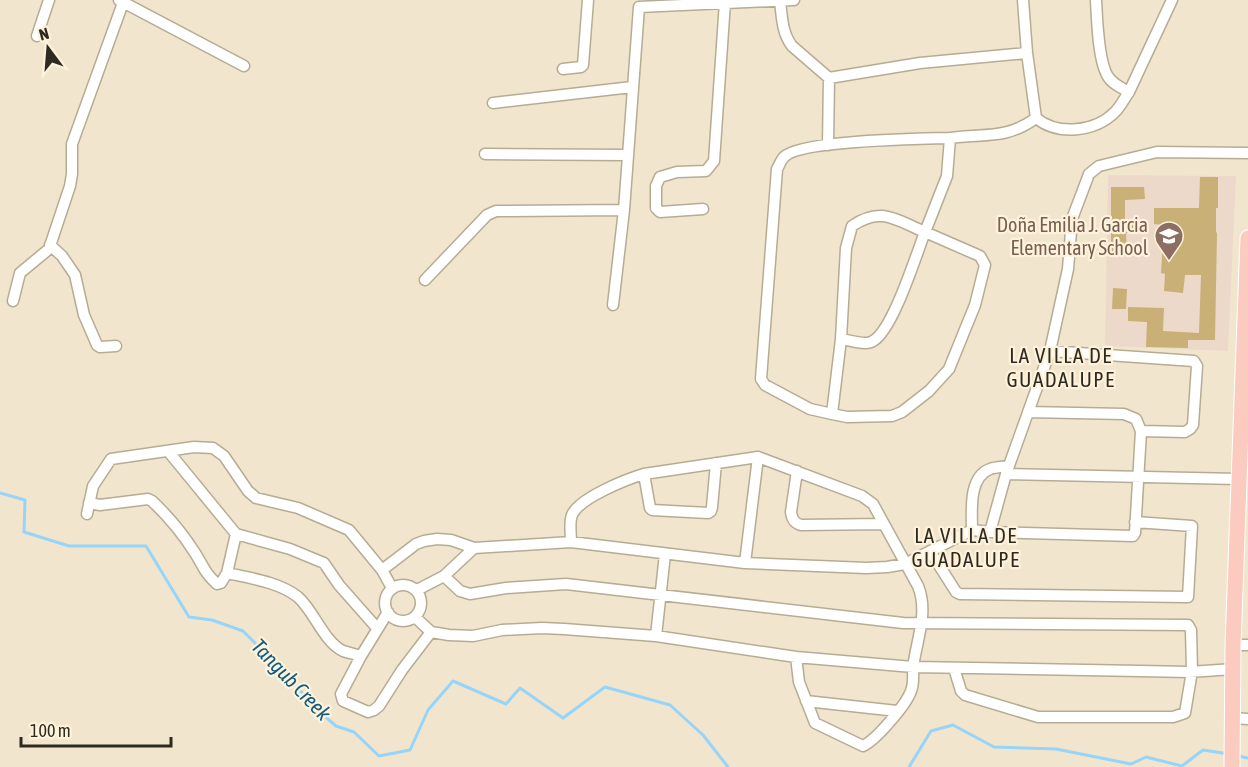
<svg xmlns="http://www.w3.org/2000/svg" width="1248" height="767" font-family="'Asap Condensed',sans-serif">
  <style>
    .education { fill: #ecd9c9 }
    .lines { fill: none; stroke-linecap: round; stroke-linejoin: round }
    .stream { stroke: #97d4f9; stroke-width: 3 }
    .building { fill: #c8b076 }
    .street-casing { stroke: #b6ac94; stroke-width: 13 }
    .primary-casing { stroke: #fff; stroke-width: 17 }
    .street { stroke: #fff; stroke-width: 10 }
    .primary { stroke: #fbcbbf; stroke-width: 15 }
    .labels { text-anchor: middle; stroke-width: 4.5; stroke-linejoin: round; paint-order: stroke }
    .education-label { font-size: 20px; fill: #785e54; stroke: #fef3da; text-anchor: end }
    .neighbourhood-label { font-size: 21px; letter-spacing: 1.5px; fill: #2e2a21; stroke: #fef3da }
    .water-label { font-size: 21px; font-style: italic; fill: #135b7f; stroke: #fef3da }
  </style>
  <rect width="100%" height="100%" fill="#f1e6cd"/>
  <path class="education" d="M1108,175l128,1 -8,175 -123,-5z"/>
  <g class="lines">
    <path class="stream" d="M0,493l25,7 -1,32 45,14h77l43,71 23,3 31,11 45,45 25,30 23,20 18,6 25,24 31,-6 18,-40 25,-29 53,23 14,-16 43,30 42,-31 65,18 33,30 25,32
      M1238,756l10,2
      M909,767l22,-36 22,-6 41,22 62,2 75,15 15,-7 36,9 21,-16 26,4"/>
  </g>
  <path class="building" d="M1200,177h18v31h-2v24l1,1 -2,107h-27v8l-42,-1 1,-25 -19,-1v-14l36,1 -1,23 36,2 2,-58h-16l-2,18 -19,-2 1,-17 -4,-1 3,-48 -10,-1v-16h45z
    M1111,187h33l1,12 -20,1v20h21l-1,13h-19l1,23h-16z
    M1113,288l14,1 -1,20h-14z"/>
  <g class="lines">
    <g class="street-casing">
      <path id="street" d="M119,0l125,66
        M1023,0l4,53 9,65c22,18 59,14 79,-6 6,-6 9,-13 14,-20
        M1096,0c1,18 2,59 11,75 4,8 14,13 22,17l43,-92
        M780,1c2,16 2,32 12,45l37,32 91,-15 107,-10
        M37,36l12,-36
        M563,69l18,-2 2,-2 5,-65
        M493,103l139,-16
        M950,138l-3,38 -22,56c-29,-12 -44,-26 -73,-6l-6,22 -5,91 -9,75 -22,-5 -45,-24 -4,-6 16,-210c2,-3 4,-9 7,-12 16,-17 137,-18 166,-19z
        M950,138c34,-5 56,2 86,-20
        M828,145l1,-67
        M485,154l143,1
        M703,209l-43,3 -4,-4v-22l4,-9 17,-5 29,-1 8,-10 11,-159
        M50,245l12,11 13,19 9,40 13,30 3,2 16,-1
        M425,280l62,-65 9,-4 128,-1
        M13,301l7,-28 29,-24 21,-63 2,-12v-30l52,-144
        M613,305l11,-95 15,-203 155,-7
        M1028,412l96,2 12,5 5,12
        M832,414l15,3 45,-1 10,-4 27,-21 20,-22 26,-64 10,-40 -5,-9 -55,-24c-9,23 -32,98 -52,109 -7,5 -24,-1 -32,-2
        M168,451l68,83 54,15 34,14 15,22 38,43
        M797,471l-6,41c1,7 3,11 10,13l83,-1
        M644,474l6,34 2,2 56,3 3,-2 1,-4 4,-44
        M1239,479l-233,-5 44,-123 18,-82 4,-50 17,-45 10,-8 58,-14 91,1
        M89,503l11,2 48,-6 4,2c16,15 31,33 43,52 9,14 9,19 22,31l4,-1 6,-10c23,5 52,9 71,24 16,14 26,45 45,54 6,2 12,3 18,5l27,-44
        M87,514l6,-28 18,-27 83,-12 19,1 11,8 24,35 8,7 42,10 51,22 33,40 10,18
        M972,530c0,-18 -4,-53 18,-61 5,-2 13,-2 19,-3
        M990,532l143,4 2,-3 6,-102 44,1 5,-3 3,-4 4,-59 -3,-5 -144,-10
        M571,542c0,-8 -2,-20 1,-27 7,-17 55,-36 72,-41l114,-17 104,39 11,8 45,82c11,27 -2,55 -5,82 0,8 1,16 -2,23 -5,14 -35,49 -48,55l-48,-23 -16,-41 -3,-25
        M930,551l26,41 4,2 228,3 4,-71 -57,-4
        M745,563l13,-106
        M382,570l34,-26 8,-3 13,-2 14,1 23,8 97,-6 174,21 121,5 21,-1 18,-3 67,-34 18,2 16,-58
        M227,573l9,-39
        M444,576l16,15 10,3 36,-6 60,-4 337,39 285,2 3,5 1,41 -7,42 -12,4h-135l-73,-22 -4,-4 -7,-23
        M385 603a18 18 0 1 1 36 0a18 18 0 1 1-36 0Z
        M417,590l27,-14 30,-28
        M415,617l16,15 18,3 24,1 29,-6 40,-2 22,1 92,7 140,21 117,10 227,4 49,1 45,-3
        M656,636l9,-82
        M1233,645h15
        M361,656l-20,38 2,7 25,11 6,-2 5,-4 23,-36 29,-38
        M806,701l91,10
        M1232,718l16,1"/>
    </g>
    <g class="primary-casing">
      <path id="primary" d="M1232,767l1,-122 15,-407"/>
    </g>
    <use href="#street" class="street"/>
    <use href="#primary" class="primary"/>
  </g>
  <defs>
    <g id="school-pin" transform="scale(1.5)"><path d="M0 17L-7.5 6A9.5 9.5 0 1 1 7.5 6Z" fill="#8d6e63" stroke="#fef3da"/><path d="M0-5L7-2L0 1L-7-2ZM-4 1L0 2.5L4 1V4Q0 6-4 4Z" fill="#fff"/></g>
  </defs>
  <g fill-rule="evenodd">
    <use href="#school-pin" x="1169" y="236"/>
  </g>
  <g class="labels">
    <g class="education-label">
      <text x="1148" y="232">Doña Emilia J. Garcia<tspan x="1148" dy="23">Elementary School</tspan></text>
    </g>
    <g class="neighbourhood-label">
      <text x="1061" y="363">LA VILLA DE<tspan x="1061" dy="24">GUADALUPE</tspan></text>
      <text x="966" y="543">LA VILLA DE<tspan x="966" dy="24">GUADALUPE</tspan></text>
    </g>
    <g class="water-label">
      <text transform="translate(291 680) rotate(46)" y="7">Tangub Creek</text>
    </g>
  </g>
  <g transform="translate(48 48) rotate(344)" stroke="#fef3da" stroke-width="4.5" paint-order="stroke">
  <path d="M0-4.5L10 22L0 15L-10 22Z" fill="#2e2a21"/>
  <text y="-9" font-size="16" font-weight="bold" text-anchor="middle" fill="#2e2a21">N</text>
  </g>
  <path d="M21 737v9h150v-9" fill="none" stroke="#2e2a21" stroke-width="3"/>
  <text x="30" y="737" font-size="18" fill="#2e2a21" stroke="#fef3da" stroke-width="4.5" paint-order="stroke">100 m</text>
</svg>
